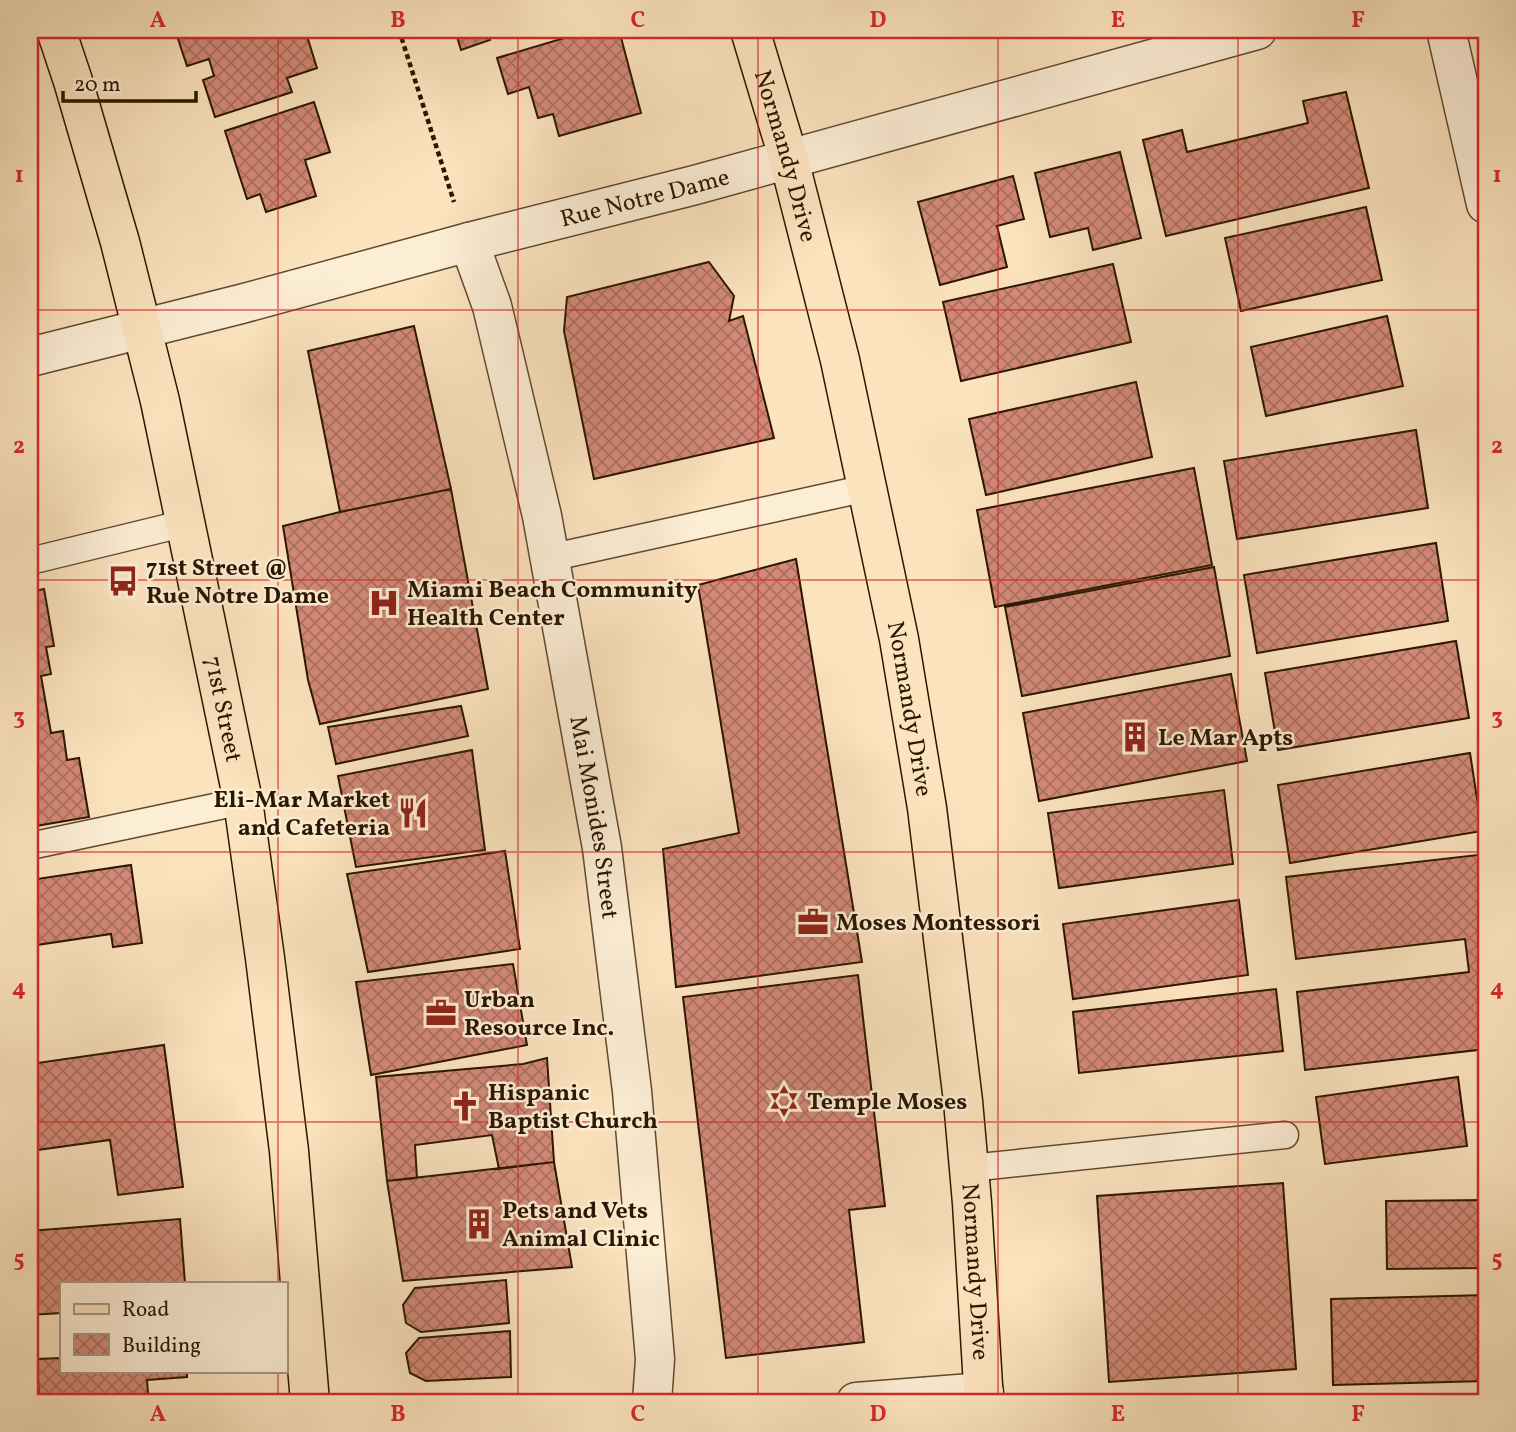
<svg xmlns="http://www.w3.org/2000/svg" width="1516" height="1432" font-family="Vollkorn,serif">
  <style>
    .building { fill: url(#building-cross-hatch); stroke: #2b1600; stroke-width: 2 }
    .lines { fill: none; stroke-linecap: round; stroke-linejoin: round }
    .lane-casing { stroke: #5f4930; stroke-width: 29 }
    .street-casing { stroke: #5f4930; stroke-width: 41 }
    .primary-casing { stroke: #2b1600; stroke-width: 41 }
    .path { stroke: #2b1600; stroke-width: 4.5; stroke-dasharray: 5 3.5; stroke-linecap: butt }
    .lane { stroke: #fcedd5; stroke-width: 26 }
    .street { stroke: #fcedd5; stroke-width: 38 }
    .primary { stroke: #fbe3be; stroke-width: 38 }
    .grid { fill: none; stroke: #d62828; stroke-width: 2; stroke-opacity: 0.55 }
    .labels { text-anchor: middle; stroke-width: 5; stroke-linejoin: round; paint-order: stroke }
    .street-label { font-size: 24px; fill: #2b1600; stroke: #fcedd5 }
    .poi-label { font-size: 24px; font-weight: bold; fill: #2b1600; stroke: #fcedd5; text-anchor: start }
    .neatline { fill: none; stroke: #d62828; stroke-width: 2.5 }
    .grid-label { font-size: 23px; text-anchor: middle; font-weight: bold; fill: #d62828 }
  </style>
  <defs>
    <pattern id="building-cross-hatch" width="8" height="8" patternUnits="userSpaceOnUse" patternTransform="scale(1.75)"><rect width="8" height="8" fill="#d38978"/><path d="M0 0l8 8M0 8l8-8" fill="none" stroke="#ab6f60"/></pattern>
  </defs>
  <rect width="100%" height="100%" fill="#fbe3be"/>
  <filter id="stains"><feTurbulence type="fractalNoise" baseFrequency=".00286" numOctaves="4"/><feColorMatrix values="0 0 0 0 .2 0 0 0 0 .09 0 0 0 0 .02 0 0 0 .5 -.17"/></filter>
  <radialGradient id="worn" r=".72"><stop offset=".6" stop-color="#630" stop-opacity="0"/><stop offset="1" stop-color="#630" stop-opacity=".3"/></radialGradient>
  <path class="building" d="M185,30h143l-21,6 10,32 -30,10 5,14 -77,25 -12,-37 11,-4 -5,-17 -22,7 -11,-33z
    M455,30h37l-5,1 3,9 -29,10z
    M591,30h28l22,83 -82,23 -6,-22 -15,4 -9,-31 -21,7 -11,-36z
    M1346,92l23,96 -203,48 -23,-96 39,-10 5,22 121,-29 -5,-22z
    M314,102l16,50 -25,8 11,36 -50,16 -6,-18 -13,5 -22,-68z
    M1120,152l21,86 -48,12 -5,-22 -38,9 -15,-64z
    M1013,176l11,43 -27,7 10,41 -67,18 -22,-83z
    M1366,207l16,73 -141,31 -16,-73z
    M709,262l25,34 -5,25 14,-5 31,122 -180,41 -30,-148 3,-34z
    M1113,264l18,78 -170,39 -18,-79z
    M1387,316l16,70 -137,30 -15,-69z
    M414,326l37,163 -111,23 -32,-161z
    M1136,382l16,75 -166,38 -17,-76z
    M1416,430l12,78 -191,31 -13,-78z
    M1194,468l18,97 -217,42 -18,-97z
    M451,489l37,200 -168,35 -12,-44 -25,-154 57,-14z
    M1436,543l12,78 -191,32 -13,-78z
    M796,559l66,403 -186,25 -13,-138 76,-16 -41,-248z
    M1214,567l16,89 -208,40 -17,-89z
    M44,589l10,57 -8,1 5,27 -10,2 10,57 12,-2 4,29 12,-2 10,59 -59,10v-235z
    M1456,641l13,77 -191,32 -13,-77z
    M1231,674l16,87 -208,40 -16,-88z
    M461,706l7,30 -132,28 -8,-37z
    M472,750l13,100 -129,17 -18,-91z
    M1470,753l12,78 -192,32 -12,-78z
    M1224,790l9,74 -174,24 -11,-75z
    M505,851l15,98 -152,23 -21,-98z
    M1486,854v195l-181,21 -8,-78 172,-20 -4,-33 -169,20 -10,-82z
    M131,865l11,78 -29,4 -2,-13 -81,12v-66z
    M1239,900l9,75 -175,24 -10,-75z
    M513,964l14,81 -156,30 -15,-93z
    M858,975l27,231 -36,4 15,132 -138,16 -43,-361z
    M1276,989l7,62 -204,22 -6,-61z
    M164,1045l19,142 -65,8 -8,-55 -80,11v-87z
    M547,1058l7,104 -55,7 -7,-34 -77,10 2,33 -30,3 -11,-104 147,-13z
    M1458,1077l9,69 -142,18 -9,-67z
    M30,1152l7,48 -7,1z
    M554,1162l18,105 -169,14 -16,-100z
    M1283,1183l13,186 -187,13 -12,-186z
    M1486,1200v68l-99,1 -1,-68z
    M180,1219l5,64h-124v30l-31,2v-84z
    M506,1280l3,43 -88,9 -15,-9 -3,-18 12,-17z
    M1486,1295v86l-153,4 -2,-86z
    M510,1331l1,46 -85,4 -16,-8 -4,-20 13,-15z
    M61,1358v13h126v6l-40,3 1,14 -109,5 -2,-40z"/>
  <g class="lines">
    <g class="lane-casing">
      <path id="lane" d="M549,558l318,-70
        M30,561l156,-38
        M30,846l213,-45
        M970,1168l315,-33"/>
    </g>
    <g class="street-casing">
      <g id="street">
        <path d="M1446,30l40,174"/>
        <path id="s1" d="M469,242l23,64 50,210 60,332 30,243 23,268 -3,43"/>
        <path id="s2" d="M30,357l211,-53 228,-62 226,-57 562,-155"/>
        <path d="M856,1402l128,-10"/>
      </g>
    </g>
    <g class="primary-casing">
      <g id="primary">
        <path id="s3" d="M56,30l17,51 47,161 40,159 83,400 22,157 24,193 21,251"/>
        <path id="s4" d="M750,30l39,130 51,200 59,279 28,169 36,293 9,102 12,199"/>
      </g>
    </g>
    <path class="path" d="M399,30l55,172"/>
    <use href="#lane" class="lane"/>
    <use href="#street" class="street"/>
    <use href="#primary" class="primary"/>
  </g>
  <path class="grid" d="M278,30v1253M518,30v1372M758,30v1372M998,30v1372M1238,30v1372M30,310h1456M30,580h1456M30,852h1456M30,1122h1456M278,1371v31"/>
  <defs>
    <g id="bus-bare" transform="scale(2.415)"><path d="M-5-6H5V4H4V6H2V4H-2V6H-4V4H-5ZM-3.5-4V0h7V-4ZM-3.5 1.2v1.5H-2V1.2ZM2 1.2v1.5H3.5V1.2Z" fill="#8f2418" stroke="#fcedd5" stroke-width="2.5" paint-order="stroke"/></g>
    <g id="hospital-bare" transform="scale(2.415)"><path d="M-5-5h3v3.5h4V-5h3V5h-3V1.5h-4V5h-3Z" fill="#8f2418" stroke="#fcedd5" stroke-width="2.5" paint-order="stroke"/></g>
    <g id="building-bare" transform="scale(2.415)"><path d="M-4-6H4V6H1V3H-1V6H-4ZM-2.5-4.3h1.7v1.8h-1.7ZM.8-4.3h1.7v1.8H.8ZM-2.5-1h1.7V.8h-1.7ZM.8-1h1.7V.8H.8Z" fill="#8f2418" stroke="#fcedd5" stroke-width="2.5" paint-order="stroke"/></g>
    <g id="restaurant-bare" transform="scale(2.415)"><path d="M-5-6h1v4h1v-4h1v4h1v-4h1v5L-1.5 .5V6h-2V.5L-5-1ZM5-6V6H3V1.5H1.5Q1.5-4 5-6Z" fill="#8f2418" stroke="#fcedd5" stroke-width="2.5" paint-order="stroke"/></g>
    <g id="office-bare" transform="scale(2.415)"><path d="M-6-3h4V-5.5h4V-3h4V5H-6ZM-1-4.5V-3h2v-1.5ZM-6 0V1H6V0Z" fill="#8f2418" stroke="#fcedd5" stroke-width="2.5" paint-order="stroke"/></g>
    <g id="synagogue-bare" transform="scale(2.415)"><path d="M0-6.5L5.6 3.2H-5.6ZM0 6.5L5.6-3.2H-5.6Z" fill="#8f2418" stroke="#fcedd5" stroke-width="2.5" paint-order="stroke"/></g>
    <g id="church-bare" transform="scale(2.415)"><path d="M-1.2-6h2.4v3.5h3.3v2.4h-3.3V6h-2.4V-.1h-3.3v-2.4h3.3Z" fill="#8f2418" stroke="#fcedd5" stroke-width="2.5" paint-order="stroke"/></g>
  </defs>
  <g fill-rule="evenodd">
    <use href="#bus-bare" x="123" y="581"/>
    <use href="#hospital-bare" x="384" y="603"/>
    <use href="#building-bare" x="1135" y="737"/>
    <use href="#restaurant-bare" x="413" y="813"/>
    <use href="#office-bare" x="813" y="922"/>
    <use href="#office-bare" x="441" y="1013"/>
    <use href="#synagogue-bare" x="784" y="1101"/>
    <use href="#church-bare" x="465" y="1106"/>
    <use href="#building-bare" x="479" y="1224"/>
  </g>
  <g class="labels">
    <g class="street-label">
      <text dy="8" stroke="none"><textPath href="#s4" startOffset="131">Normandy Drive</textPath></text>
      <text dy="8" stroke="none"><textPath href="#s2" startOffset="635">Rue Notre Dame</textPath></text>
      <text dy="8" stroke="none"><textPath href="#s3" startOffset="700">71st Street</textPath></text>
      <text dy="8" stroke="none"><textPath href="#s4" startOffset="698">Normandy Drive</textPath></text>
      <text dy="8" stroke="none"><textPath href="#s1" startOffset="590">Mai Monides Street</textPath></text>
      <text dy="8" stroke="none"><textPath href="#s4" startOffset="1265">Normandy Drive</textPath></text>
    </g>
    <g class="poi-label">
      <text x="146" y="575">71st Street @<tspan x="146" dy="28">Rue Notre Dame</tspan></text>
      <text x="407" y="597">Miami Beach Community<tspan x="407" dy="28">Health Center</tspan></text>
      <text x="1158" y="745">Le Mar Apts</text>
      <text x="390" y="807" text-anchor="end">Eli-Mar Market<tspan x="390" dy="28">and Cafeteria</tspan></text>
      <text x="836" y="930">Moses Montessori</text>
      <text x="464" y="1007">Urban<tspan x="464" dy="28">Resource Inc.</tspan></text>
      <text x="488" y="1100">Hispanic<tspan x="488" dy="28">Baptist Church</tspan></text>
      <text x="807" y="1109">Temple Moses</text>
      <text x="502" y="1218">Pets and Vets<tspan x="502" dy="28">Animal Clinic</tspan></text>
    </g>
  </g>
  <rect width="1516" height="1432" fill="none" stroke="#fbe3be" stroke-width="77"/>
  <rect x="60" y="1282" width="228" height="91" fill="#fcedd5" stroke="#a89780" stroke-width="2"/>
  <rect x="74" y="1304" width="35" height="10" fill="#fbe3be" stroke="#a89780" stroke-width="2"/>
  <text x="122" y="1316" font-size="21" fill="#2b1600">Road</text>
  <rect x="74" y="1334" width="35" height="21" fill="url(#building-cross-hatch)" stroke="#a89780" stroke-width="2"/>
  <text x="122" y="1352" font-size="21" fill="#2b1600">Building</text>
  <path d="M63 91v10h133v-10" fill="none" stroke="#2b1600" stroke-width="3.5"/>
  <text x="74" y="91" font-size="21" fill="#2b1600" stroke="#fcedd5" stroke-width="5" paint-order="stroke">20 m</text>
  <rect x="38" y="38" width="1440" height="1356" class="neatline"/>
  <g class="grid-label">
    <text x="158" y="27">A</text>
    <text x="398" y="27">B</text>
    <text x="638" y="27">C</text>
    <text x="878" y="27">D</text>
    <text x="1118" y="27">E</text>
    <text x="1358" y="27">F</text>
    <text x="19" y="182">1</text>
    <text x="1497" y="182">1</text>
    <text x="19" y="453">2</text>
    <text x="1497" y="453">2</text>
    <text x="19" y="724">3</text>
    <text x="1497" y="724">3</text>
    <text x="19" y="995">4</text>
    <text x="1497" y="995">4</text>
    <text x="19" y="1266">5</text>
    <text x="1497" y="1266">5</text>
    <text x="158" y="1421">A</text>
    <text x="398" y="1421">B</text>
    <text x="638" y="1421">C</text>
    <text x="878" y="1421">D</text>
    <text x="1118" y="1421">E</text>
    <text x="1358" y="1421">F</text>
  </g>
  <rect width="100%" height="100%" filter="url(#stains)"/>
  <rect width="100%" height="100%" fill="url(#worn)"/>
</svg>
